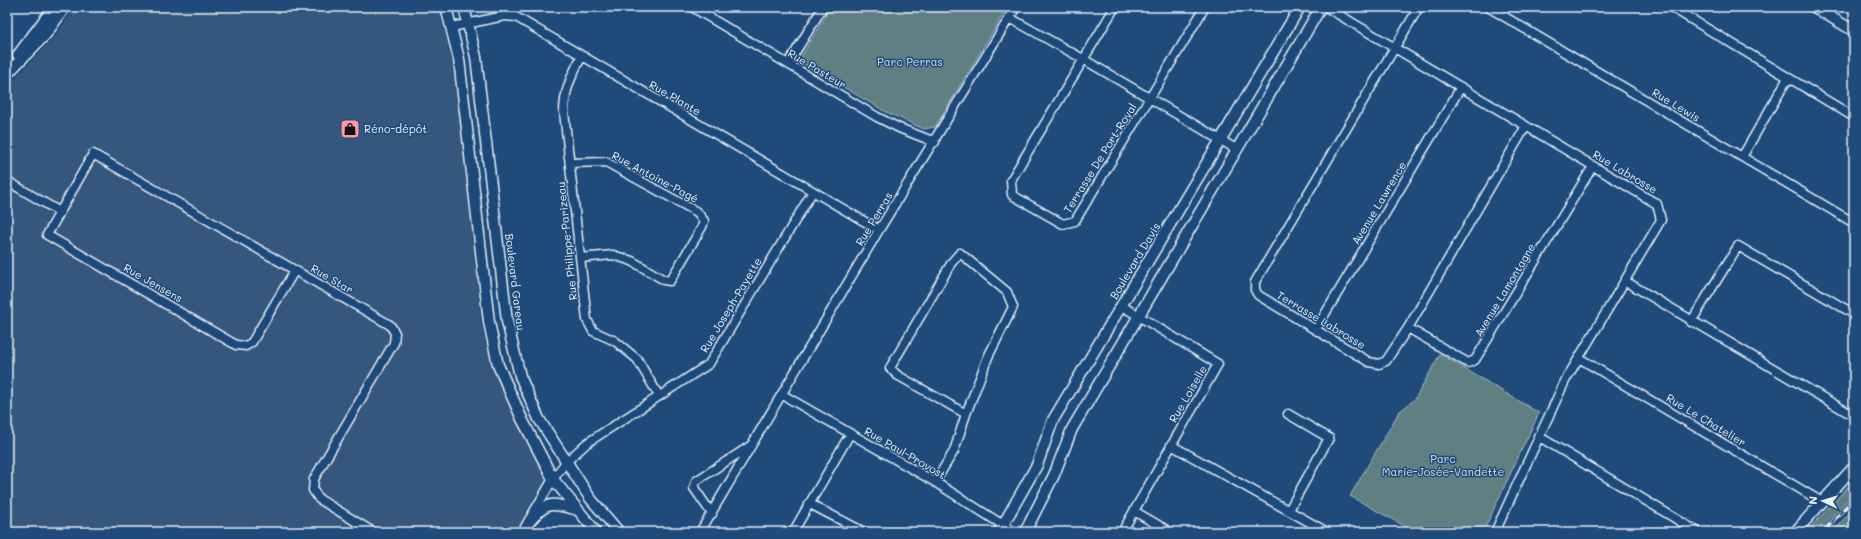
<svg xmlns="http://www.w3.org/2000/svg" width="1861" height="539" font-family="Mali,sans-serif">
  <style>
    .built { fill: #34577d }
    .green { fill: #5f7f83; stroke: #a4b8be }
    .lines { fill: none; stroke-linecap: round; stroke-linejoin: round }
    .minor-casing { stroke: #e8f1f8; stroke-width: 11 }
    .tertiary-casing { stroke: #e8f1f8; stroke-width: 13 }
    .minor { stroke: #1f4a7a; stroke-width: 8 }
    .tertiary { stroke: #1f4a7a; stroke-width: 10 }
    .rail-casing { stroke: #e8f1f8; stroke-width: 3.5 }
    .rail { stroke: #1f4a7a; stroke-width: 2; stroke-dasharray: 6; stroke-linecap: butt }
    .labels { text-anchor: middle; stroke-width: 3; stroke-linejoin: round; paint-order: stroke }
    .park-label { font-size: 11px; fill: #d3e0e6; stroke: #1f4a7a }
    .street-label { font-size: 11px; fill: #e8f1f8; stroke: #1f4a7a }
    .poi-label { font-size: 11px; fill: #e8f1f8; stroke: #1f4a7a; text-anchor: start }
  </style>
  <rect width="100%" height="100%" fill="#1f4a7a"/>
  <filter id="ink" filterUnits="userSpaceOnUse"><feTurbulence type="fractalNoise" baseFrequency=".025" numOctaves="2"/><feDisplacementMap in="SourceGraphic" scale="8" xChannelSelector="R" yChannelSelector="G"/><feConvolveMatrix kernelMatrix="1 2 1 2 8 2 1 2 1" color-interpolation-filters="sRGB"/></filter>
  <g filter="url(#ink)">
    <path class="built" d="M75,7h363l17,65 26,250 11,47 61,112 -30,51h-516v-445l50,-53z"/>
    <path class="green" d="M831,7h174l2,1 -72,119 -11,2 -38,-17 -84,-49v-8z
      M1440,354l99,59 -56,119h-68l-65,-36 49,-84 16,-13z
      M1854,480v13l-36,39h-12z
      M1854,508v24h-22z"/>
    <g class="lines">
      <g class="minor-casing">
        <path id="minor" d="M692,7l185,110 22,11 36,14
          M1115,7l-104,173 1,15 51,29 12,-3 130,-214
          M1326,7l331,197 4,16 -96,161 -70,151
          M1419,7l-164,275v8l3,5 111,67 10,2 7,-3 22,-33 118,-202
          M1488,7l366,216
          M1671,7l183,110
          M1010,18l73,41 153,90
          M452,27l52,-11 12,1 363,213
          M582,56c-10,18 -18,35 -18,56l23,208 6,11 22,10 22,18 22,37
          M788,64l35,-57
          M1742,157l46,-79
          M570,163l36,-1 91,50 7,9 -2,6 -32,54 -6,-1 -32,-19 -19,-6 -33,3
          M7,181l53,31 -13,23 189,110 10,1 6,-4 43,-72
          M60,212l33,-58 297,171 5,8 -1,10 -80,136 -1,11 6,9 54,33
          M1625,281l229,135
          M1691,322l47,-76 116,68
          M1408,328l60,35 7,-3 118,-194
          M1316,329l145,-242
          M1579,358l243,144
          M783,395l152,87 79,50
          M1288,414l41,24 -40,72
          M1538,436l160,96
          M1171,445l156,87
          M935,482l19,-31 12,-37 22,-57 25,-50 -6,-15 -47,-39 -8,9 -62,106 7,7 69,39
          M810,504l54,28
          M1134,511l36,21
          M712,514l-18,-26 2,-7 54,-35
          M522,532l31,-53 13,-17 21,-19 122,-79 104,-173
          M700,532l179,-302 137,-223
          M793,532l57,-98
          M1122,532l96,-168 -96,-58"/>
      </g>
      <g class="tertiary-casing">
        <path id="tertiary" d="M446,7l13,52 30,263 9,43 24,54 31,60 43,53
          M464,7l12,50 31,264 13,55 19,43 51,79 29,34
          M1814,7l40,24
          M18,55l36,-48
          M7,74l39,-40 19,-27
          M529,522c18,-22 23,-19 49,-12
          M999,532l38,-67 16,-45 247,-413
          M1025,532l29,-57 18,-46 249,-422
          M1795,532l59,-65"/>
      </g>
      <use href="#minor" class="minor"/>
      <use href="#tertiary" class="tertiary"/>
      <g class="rail-casing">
        <path id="rail" d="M1823,532l31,-34"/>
      </g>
      <use href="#rail" class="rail"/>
    </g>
  </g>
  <defs>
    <g id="shop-square" transform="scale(1)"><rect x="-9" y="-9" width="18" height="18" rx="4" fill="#ff9aa2" stroke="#1f4a7a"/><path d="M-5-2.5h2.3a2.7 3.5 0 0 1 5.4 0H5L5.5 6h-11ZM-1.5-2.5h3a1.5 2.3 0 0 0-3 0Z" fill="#111"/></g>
  </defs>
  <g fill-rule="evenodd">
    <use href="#shop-square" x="350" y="129"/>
  </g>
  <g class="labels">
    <g class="park-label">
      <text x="910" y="66">Parc Perras</text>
      <text x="1443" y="463">Parc<tspan x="1443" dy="13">Marie-Josée-Vandette</tspan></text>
    </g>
    <g class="street-label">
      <text transform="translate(817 69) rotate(31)" y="4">Rue Pasteur</text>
      <text transform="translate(675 98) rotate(30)" y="4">Rue Plante</text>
      <text transform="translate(1676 105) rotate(31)" y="4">Rue Lewis</text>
      <text transform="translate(1100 158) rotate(-58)" y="4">Terrasse De Port-Royal</text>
      <text transform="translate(1625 172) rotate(31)" y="4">Rue Labrosse</text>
      <text transform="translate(655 177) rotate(28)" y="4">Rue Antoine-Pagé</text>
      <text transform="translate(1379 203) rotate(-59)" y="4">Avenue Lawrence</text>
      <text transform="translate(874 219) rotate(-59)" y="4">Rue Perras</text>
      <text transform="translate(567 241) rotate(-96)" y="4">Rue Philippe-Parizeau</text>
      <text transform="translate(1135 261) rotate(-59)" y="4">Boulevard Davis</text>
      <text transform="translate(332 279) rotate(30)" y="4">Rue Star</text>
      <text transform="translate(515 282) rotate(83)" y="4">Boulevard Gareau</text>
      <text transform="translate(153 283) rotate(30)" y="4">Rue Jensens</text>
      <text transform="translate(1505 290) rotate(-59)" y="4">Avenue Lamontagne</text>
      <text transform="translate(731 305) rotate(-59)" y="4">Rue Joseph-Payette</text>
      <text transform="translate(1321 320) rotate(31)" y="4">Terrasse Labrosse</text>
      <text transform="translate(1188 394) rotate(-60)" y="4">Rue Loiselle</text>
      <text transform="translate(1706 420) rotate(31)" y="4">Rue Le Chatelier</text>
      <text transform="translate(905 453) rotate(30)" y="4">Rue Paul-Provost</text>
    </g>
    <g class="poi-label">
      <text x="364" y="133">Réno-dépôt</text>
    </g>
  </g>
  <rect width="1861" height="539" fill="none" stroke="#1f4a7a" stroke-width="24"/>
  <rect x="12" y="12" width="1837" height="515" fill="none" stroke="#e8f1f8" stroke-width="1.5" filter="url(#ink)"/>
  <g transform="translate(1823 501) rotate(274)" stroke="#1f4a7a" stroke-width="3" paint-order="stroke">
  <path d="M0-3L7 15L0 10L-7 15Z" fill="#e8f1f8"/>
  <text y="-6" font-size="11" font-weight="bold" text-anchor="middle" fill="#e8f1f8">N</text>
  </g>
</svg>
